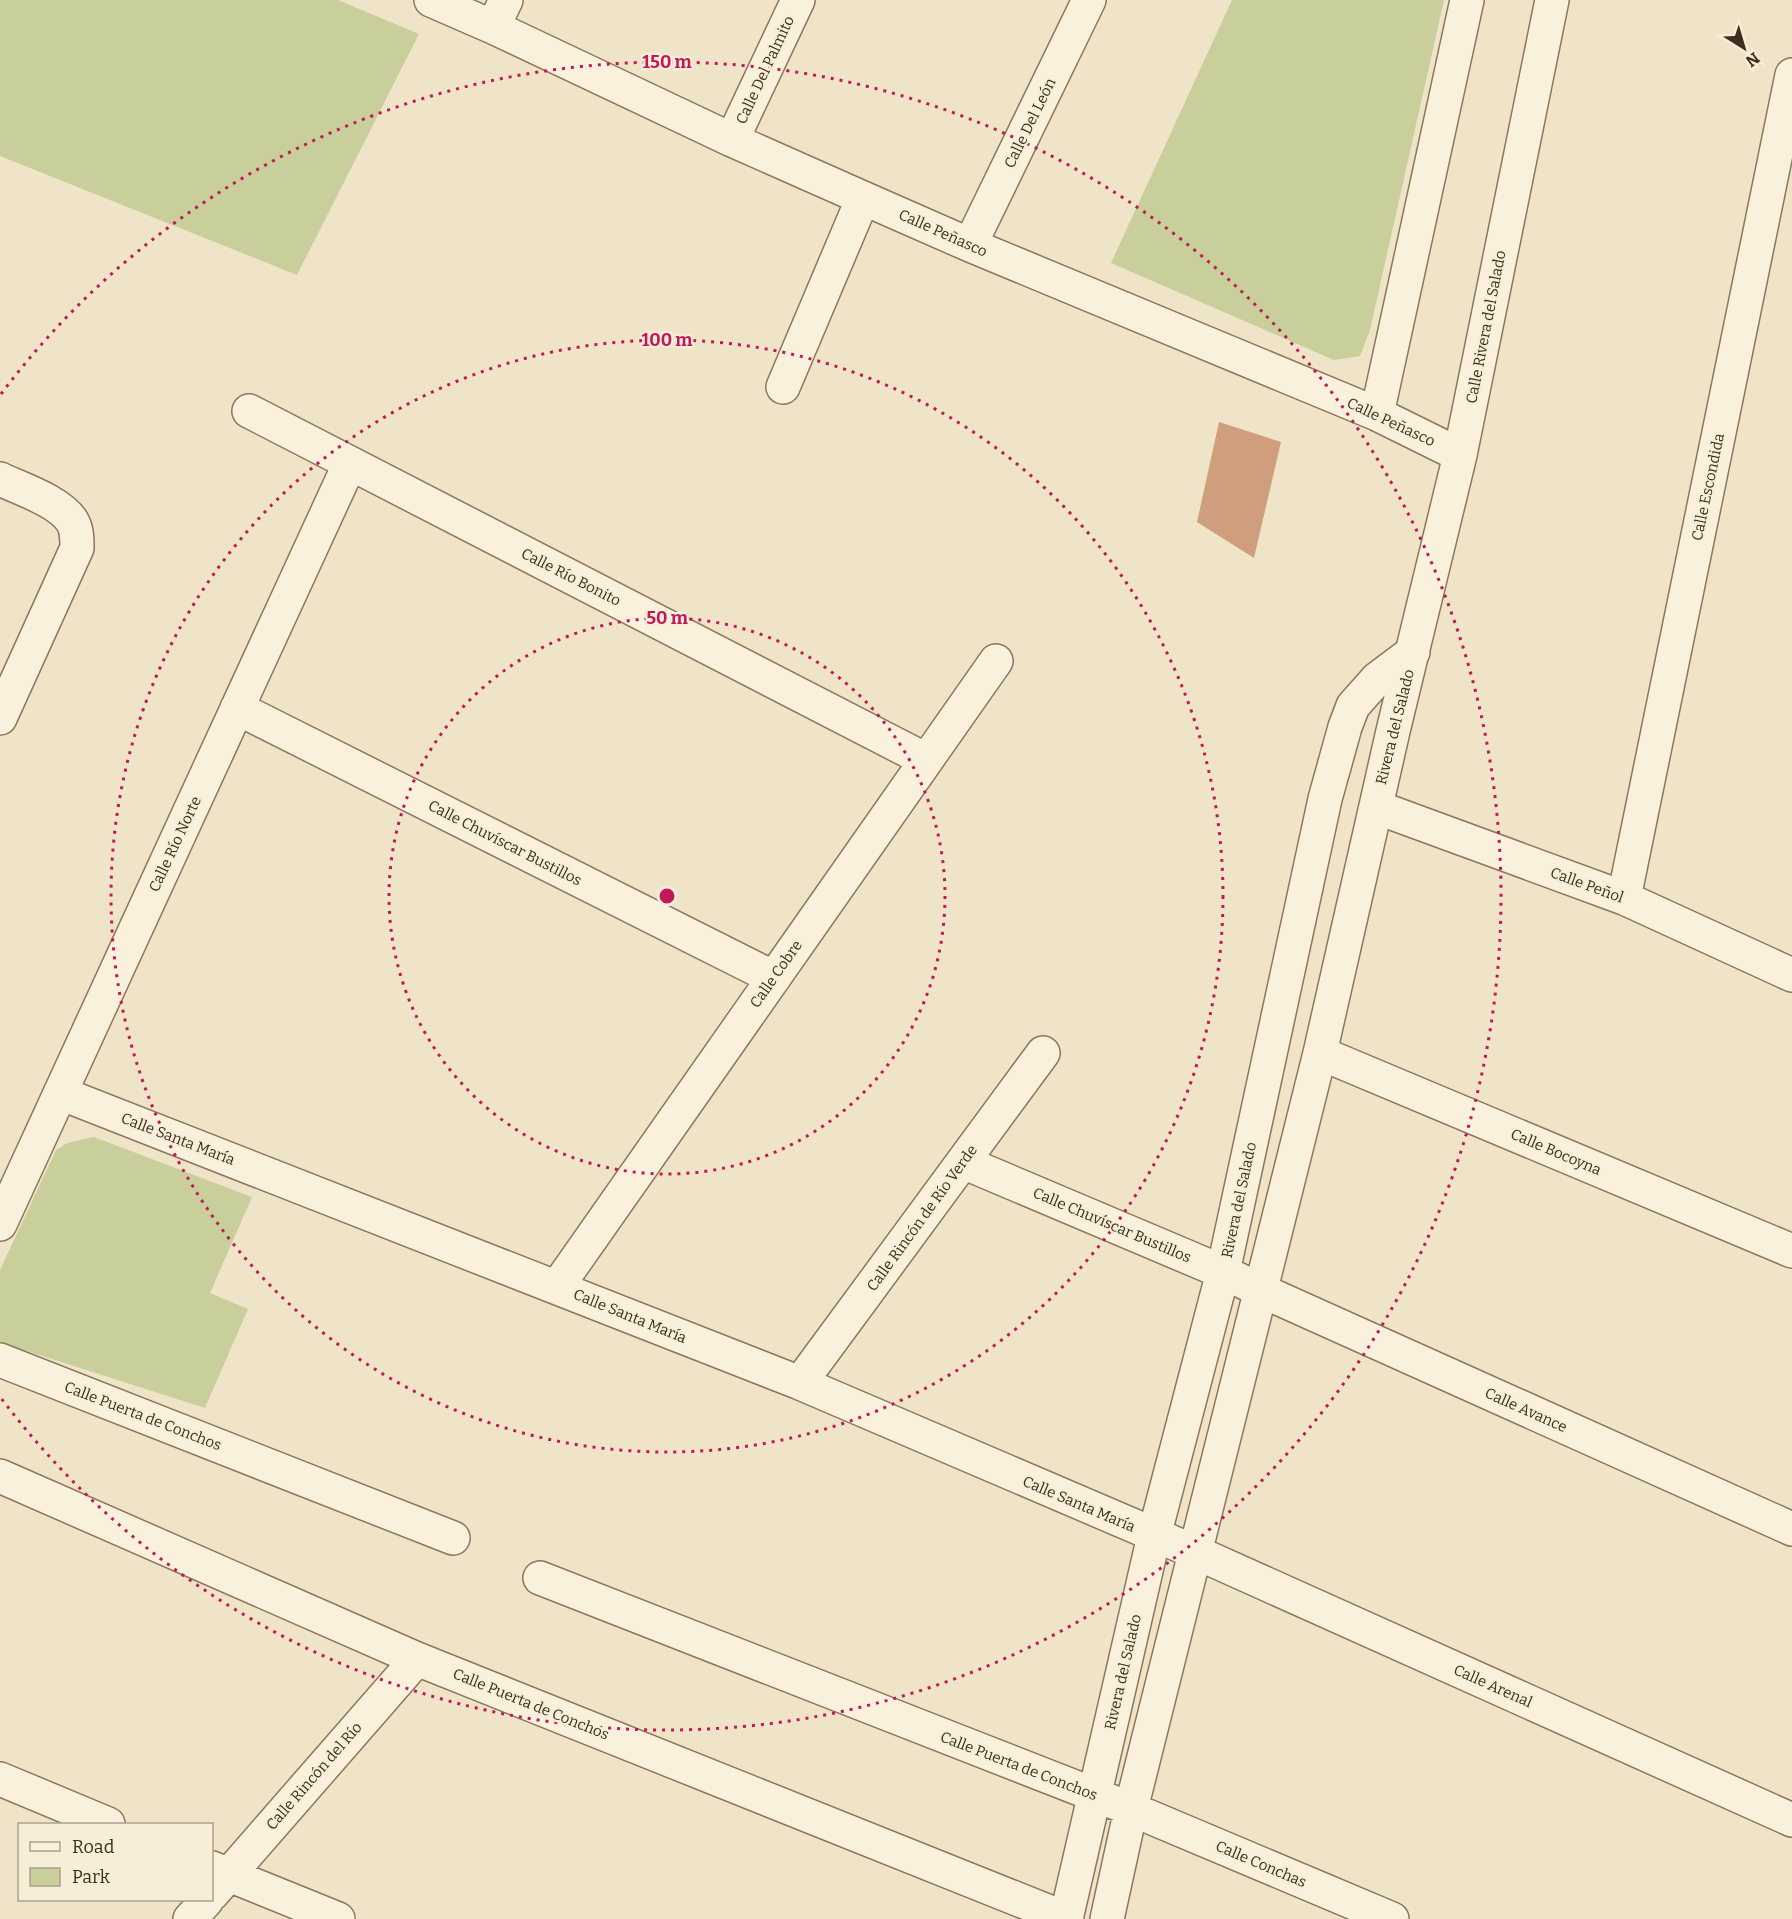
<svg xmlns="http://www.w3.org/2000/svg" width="1792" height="1919" font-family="Bitter,serif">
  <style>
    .green { fill: #c9cf9b }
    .building { fill: #cf9f7d }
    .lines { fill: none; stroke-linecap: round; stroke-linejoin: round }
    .minor-casing { stroke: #8d765c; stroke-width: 36 }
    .minor { stroke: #faf1dc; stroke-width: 33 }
    .ring { fill: none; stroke: #c2185b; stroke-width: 3; stroke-dasharray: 3 6 }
    .labels { text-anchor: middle; stroke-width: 4.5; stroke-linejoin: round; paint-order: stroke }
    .street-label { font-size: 15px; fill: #3d2e20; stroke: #f7eed8 }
    .centre { fill: #c2185b; stroke: #f7eed8; stroke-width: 3 }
    .ring-label { font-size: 18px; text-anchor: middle; font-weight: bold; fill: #c2185b; stroke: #f7eed8; stroke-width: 4.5; stroke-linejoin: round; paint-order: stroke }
  </style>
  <rect width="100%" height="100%" fill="#f0e4c8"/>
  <path class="green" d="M0,0h338l81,34 -122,241 -297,-119z
    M1232,0h212l-74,330 -10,26 -26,4 -223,-97z
    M94,1137l158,60 -42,96 38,16 -43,99 -203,-65 -2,-2v-71l56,-120 11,-7z"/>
  <path class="building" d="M1219,422l62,20 -27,116 -57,-36z"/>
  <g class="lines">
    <g class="minor-casing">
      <path id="minor" d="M431,0l62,27 239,113 131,58 107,47 407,169 83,41
        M493,27l13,-27
        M732,140l66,-140
        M970,245l119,-245
        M783,387l80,-189
        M249,411l677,349
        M1377,414l90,-414
        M0,479c21,10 59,22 72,42 5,8 5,18 5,27l-77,170
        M237,708l537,270
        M1376,807l248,91 168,77
        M1624,898l168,-823
        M1320,1053l472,198
        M60,1093l740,290 395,169 597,268
        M963,1162l260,110 37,18 532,239
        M0,1224l350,-761
        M557,1287l439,-626
        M0,1360l453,178
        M800,1383l243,-330
        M0,1476l417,183 650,260
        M540,1578l591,231 261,110
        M0,1779l108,45
        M212,1868l126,51
        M212,1894l205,-235
        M190,1919l17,-19
        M1066,1919l88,-383 69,-264 102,-473 20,-72 8,-21 24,-27 36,-27
        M1107,1919l24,-110 189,-756 73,-322 67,-276 92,-455"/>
    </g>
    <use href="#minor" class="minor"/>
  </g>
  <g class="ring">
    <circle cx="667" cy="896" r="278"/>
    <circle cx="667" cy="896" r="556"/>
    <path d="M1 394A834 834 0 1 1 1 1398"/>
  </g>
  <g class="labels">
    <g class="street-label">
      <text transform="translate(765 70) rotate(-65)" y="5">Calle Del Palmito</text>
      <text transform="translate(1030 123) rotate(-64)" y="5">Calle Del León</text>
      <text transform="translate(943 233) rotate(24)" y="5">Calle Peñasco</text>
      <text transform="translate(1486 327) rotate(-79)" y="5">Calle Rivera del Salado</text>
      <text transform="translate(1391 422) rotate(25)" y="5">Calle Peñasco</text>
      <text transform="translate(1708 487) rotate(-78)" y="5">Calle Escondida</text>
      <text transform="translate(571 577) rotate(27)" y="5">Calle Río Bonito</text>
      <text transform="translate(1395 727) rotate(-76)" y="5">Rivera del Salado</text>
      <text transform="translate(505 843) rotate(27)" y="5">Calle Chuvíscar Bustillos</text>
      <text transform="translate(175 844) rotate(-65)" y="5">Calle Río Norte</text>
      <text transform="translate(1587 885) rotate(20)" y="5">Calle Peñol</text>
      <text transform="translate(776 974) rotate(-55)" y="5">Calle Cobre</text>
      <text transform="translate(178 1139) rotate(21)" y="5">Calle Santa María</text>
      <text transform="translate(1556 1152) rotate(23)" y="5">Calle Bocoyna</text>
      <text transform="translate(1239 1200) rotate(-78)" y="5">Rivera del Salado</text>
      <text transform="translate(922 1218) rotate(-54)" y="5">Calle Rincón de Río Verde</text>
      <text transform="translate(1112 1225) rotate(23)" y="5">Calle Chuvíscar Bustillos</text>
      <text transform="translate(630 1316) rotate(22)" y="5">Calle Santa María</text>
      <text transform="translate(1526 1410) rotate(24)" y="5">Calle Avance</text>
      <text transform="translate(143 1416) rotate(21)" y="5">Calle Puerta de Conchos</text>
      <text transform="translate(1079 1504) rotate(23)" y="5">Calle Santa María</text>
      <text transform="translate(1123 1672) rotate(-77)" y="5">Rivera del Salado</text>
      <text transform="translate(1493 1686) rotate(24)" y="5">Calle Arenal</text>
      <text transform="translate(531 1704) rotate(22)" y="5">Calle Puerta de Conchos</text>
      <text transform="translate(1019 1766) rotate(21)" y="5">Calle Puerta de Conchos</text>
      <text transform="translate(314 1776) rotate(-49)" y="5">Calle Rincón del Río</text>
      <text transform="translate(1261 1864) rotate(23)" y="5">Calle Conchas</text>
    </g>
  </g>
  <circle cx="667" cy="896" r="9" class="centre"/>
  <g class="ring-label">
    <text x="667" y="68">150 m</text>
    <text x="667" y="346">100 m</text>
    <text x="667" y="624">50 m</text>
  </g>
  <rect x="18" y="1823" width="195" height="78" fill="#f7eed8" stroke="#ada18e" stroke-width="1.5"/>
  <rect x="30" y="1842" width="30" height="9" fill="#faf1dc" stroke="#ada18e" stroke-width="1.5"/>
  <text x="72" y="1853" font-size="18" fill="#3d2e20">Road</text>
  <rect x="30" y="1868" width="30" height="18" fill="#c9cf9b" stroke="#ada18e" stroke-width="1.5"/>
  <text x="72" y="1883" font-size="18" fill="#3d2e20">Park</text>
  <g transform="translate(1744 48) rotate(143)" stroke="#f7eed8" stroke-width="4.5" paint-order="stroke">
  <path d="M0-4.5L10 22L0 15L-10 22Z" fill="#3d2e20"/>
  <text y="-9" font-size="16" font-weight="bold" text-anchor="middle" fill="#3d2e20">N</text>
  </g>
</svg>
